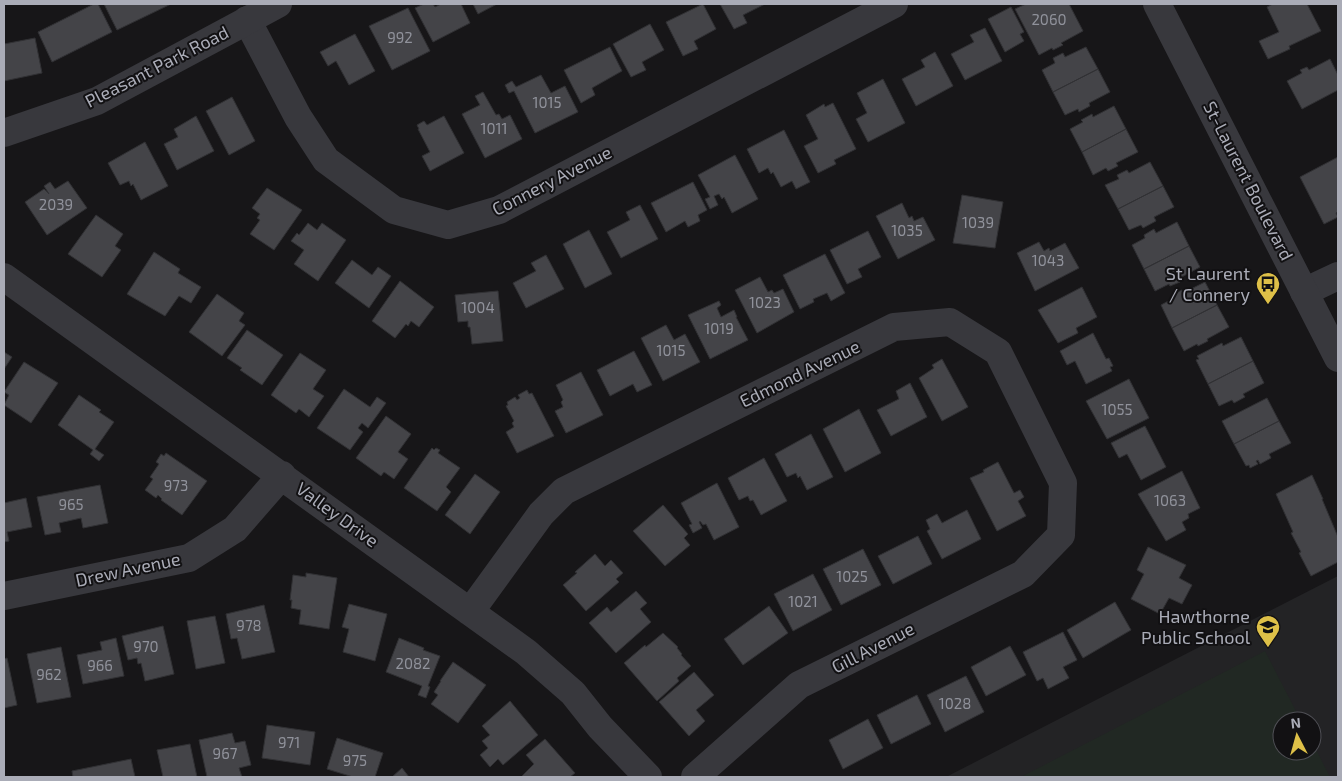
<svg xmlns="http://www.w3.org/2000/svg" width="1342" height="781" font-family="'Exo 2',sans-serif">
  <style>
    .built { fill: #232325; fill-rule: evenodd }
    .green { fill: #212823 }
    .building { fill: #444448; stroke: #313134 }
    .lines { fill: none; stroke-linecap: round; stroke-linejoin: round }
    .minor { stroke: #38383d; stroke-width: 28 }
    .tertiary { stroke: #38383d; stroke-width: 28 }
    .labels { text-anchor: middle; stroke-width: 4; stroke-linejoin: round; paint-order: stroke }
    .number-label { font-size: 15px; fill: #90929b }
    .street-label { font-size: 18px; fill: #aaacb7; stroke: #121113 }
    .poi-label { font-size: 18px; fill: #aaacb7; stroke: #121113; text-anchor: end }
  </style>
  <rect width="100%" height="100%" fill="#171618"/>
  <path class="built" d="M1338,576v201h-392zM1282,721h30v30h-30z"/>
  <path class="green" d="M1265,651l36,70h-19v30h30v-9l18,35h-309z"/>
  <path class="building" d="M94,4h4l14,28 -60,30 -14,-30z
    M104,4h67l-54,26z
    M424,4h9l2,3 6,-3h20l9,19 -37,19 -18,-34z
    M473,4h24l-19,10z
    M703,4l13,25 -22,12 4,8 -15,7 -17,-34z
    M720,4h45l-22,11 4,8 -13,6z
    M1026,4h43l14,27 -22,12 2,2 -10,5 -1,-2 -13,7 -24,-46z
    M1273,4h34l14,27 -32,15 1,3 -22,10 -9,-18 20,-9 -12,-25z
    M1011,7l13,25 -4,2 4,7 -19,11 -17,-33z
    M408,8l22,43 -38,19 -23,-44z
    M650,24l14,26 -22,12 4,8 -15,7 -18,-33z
    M985,28l17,33 -37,19 -14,-26 23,-12 -4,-7z
    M355,34l20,37 -26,14 -13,-24 -8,5 -8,-14z
    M35,38l7,35 -38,8v-37z
    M610,47l12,24 -30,17 3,7 -14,8 -17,-33z
    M1086,47l12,22 -45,23 -11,-22 13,-7 -2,-5 10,-5 2,4z
    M935,52l18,34 -37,20 -14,-27 23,-12 -4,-7z
    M1330,59l8,16v15l-36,19 -15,-28 15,-8 -2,-3 7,-3 2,3z
    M1098,69l12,23 -21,11 1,3 -11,6 -1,-3 -13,6 -12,-23z
    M541,75l10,18 14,-7 13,26 -43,21 -21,-42 -5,2 -4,-8 7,-4 4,6z
    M883,79l22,44 -37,19 -12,-23 11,-6 -10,-20z
    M483,92l13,23 3,-1 3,5 8,-4 12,24 -37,19 -23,-44 18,-9 -5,-9z
    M232,97l23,44 -26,14 -23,-44z
    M833,103l23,46 -22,11 2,4 -18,9 -14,-27 14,-7 -12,-24 18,-11 1,3z
    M1114,106l12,23 -44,23 -12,-23 13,-7 -2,-2 11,-6 1,3z
    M196,116l18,35 -37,19 -13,-26 14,-7 -4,-8z
    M444,116l20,37 -34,18 -8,-15 8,-4 -12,-23h1l-2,-4 7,-4 3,4z
    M1126,129l12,23 -22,11 2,3 -10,5 -2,-3 -13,7 -11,-23z
    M784,130l26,52 -14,7 -4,-8 -11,6 -8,-15 -2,2 -3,-6 -9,5 -12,-24z
    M145,142l23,44 -27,14 -8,-16 -2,2 -2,-5 -9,4 -12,-22z
    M735,155l23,44 -26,14 -8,-16 -2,2 -3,-5 -5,2 4,9 -8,4 -5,-10 5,-2 -12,-22z
    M1338,157v54l-2,2 2,4 -14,7 -24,-47z
    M1150,162l13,24 -45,23 -13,-24 14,-6 -2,-4 10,-5 2,3z
    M68,181l19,27 -40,27 -22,-33 19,-13 5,5 -5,-8 6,-4 5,7z
    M693,182l14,28 -9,5 2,6 -12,6 -3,-6 -19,11 -15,-29z
    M1163,186l11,21 -20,10 2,4 -13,7 -2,-3 -12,5 -11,-21z
    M267,188l35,22 -28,40 -24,-16 10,-14 -3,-2 3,-4 -8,-6z
    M962,195l41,7 -8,46 -42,-5z
    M902,203l7,15 3,-2 2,5 9,-4 12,23 -37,19 -22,-43z
    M640,205l18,34 -37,19 -14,-26 23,-12 -4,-8z
    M96,215l27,19 -8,12 6,4 -19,27 -34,-23z
    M1177,222l12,24 -45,23 -12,-24 13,-7 -1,-3 10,-6 2,4z
    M308,223l9,7 5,-7 24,17 -28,41 -24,-17 10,-14 -13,-9 6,-8 2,2z
    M589,230l23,44 -27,14 -22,-44z
    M868,231l13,26 -23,12 4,8 -15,7 -17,-34z
    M1039,242l5,9 5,-3 1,3 15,-8 14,25 -44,23 -18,-38z
    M1189,246l11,21 -22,12 2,3 -10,4 -1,-2 -14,7 -11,-22z
    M154,252l26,17 -2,4 23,14 -10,16 -12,-7 -14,20 -38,-22z
    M825,254l20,39 -14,8 -4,-8 -14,6 1,3 -14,7 -17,-34z
    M546,255l18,34 -38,19 -13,-25 23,-12 -5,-8z
    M352,260l20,15 6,-8 13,9 -22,32 -34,-25z
    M760,277l8,15 4,-2 2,3 9,-4 11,23 -37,21 -22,-43z
    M400,281l34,26 -15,20 -8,-6 -3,5 -2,-2 -11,14 -23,-17z
    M1205,282l12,23 -45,23 -11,-23 13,-7 -2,-3 10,-5 1,3z
    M1082,287l15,30 -21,11 2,5 -20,10 -20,-33z
    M498,291l5,50 -31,3 -2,-17h-2v-6l-10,1 -3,-27z
    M217,294l27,19 -5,8 6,4 -23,31 -33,-24z
    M719,301l2,4 -4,3 4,9 13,-7 3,7h-1l12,23 -38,19 -22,-44z
    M1217,305l12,22 -22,12 1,2 -10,5 -1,-2 -13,7 -12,-23z
    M666,325l8,15 11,-6 15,28 -37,19 -22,-43z
    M247,330l36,25 -21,30 -22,-15 2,-2 -15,-10z
    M1093,333l13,26 3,-1 4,8 -3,1 2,4 -26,13 -11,-23 -8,4 -7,-14z
    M1241,337l12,24 -45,23 -12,-24 3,-1 -2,-3 25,-13 1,3z
    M634,351l18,34 -15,7 -4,-8 -23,12 -13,-26z
    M4,352l8,5 -8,12z
    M300,353l26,17 -13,19 11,7 -15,21 -10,-8 -3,4 -25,-18z
    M942,359l26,48 -26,14 -23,-43 15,-10 -2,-3z
    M1253,361l11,22 -21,11 2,3 -11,6 -2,-3 -13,6 -11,-22z
    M24,362l34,21 -27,40 -27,-18 5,-10 -5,-3z
    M581,372l22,43 -37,18 -11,-22 8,-4 -2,-5 2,-2 -7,-15z
    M1129,379l20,39 -42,21 -21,-38z
    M910,383l17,34 -36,19 -14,-26 22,-11 -3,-8z
    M344,389l26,18 7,-10 9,6 -18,25 -6,-5 -4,5 5,4 -13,18 -33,-22z
    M527,390l2,4 3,-1 22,43 -37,17 -11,-21 8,-5 -2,-4 2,-2 -8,-15 2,-1 -1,-3 8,-5 2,3 3,-2 -2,-3z
    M79,395l22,15 -2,2 15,10 -19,27 9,6 -5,6 -9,-7 3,-4 -35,-25z
    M1267,398l12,23 -45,23 -12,-23z
    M859,409l22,44 -36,19 -22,-43z
    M386,416l25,18 -13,18 10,7 -14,20 -10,-7 -3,4 -25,-18z
    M1279,421l12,22 -22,11 2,4 -11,6 -2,-4 -2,1 2,3 -8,4 -1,-3 -3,1 -12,-22z
    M1145,426l21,41 -25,13 -14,-26 -8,4 -8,-15z
    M811,434l22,43 -26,13 -7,-14 -2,2 -2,-5 -9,4 -12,-23z
    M432,448l2,2 2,-2 4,2 -2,3 22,15 -14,19 5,5 -14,19 -33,-23z
    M166,453l41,28 -25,34 -21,-15 1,-1 -4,-4 -2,3 -11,-8 8,-11 -3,-2 9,-13 -3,-2 5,-8 3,2z
    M764,458l23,43 -26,14 -8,-15 -3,1 -2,-5 -9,4 -11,-22z
    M998,462l16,31 6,-3 4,7 -6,4 8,15 -29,15 -27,-53 14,-6 -1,-2z
    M1182,471l18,37 -12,6 1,4 -7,4 4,8 -20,11 -28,-47z
    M475,474l25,18 -30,42 -25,-19z
    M1312,475l11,24h-1l16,38v25l-27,14 -12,-23 2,-1 -10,-19 2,-1 -17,-38z
    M717,483l22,44 -25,13 -8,-16 -3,1 -3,-4 -1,1 3,6 -9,5 -4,-8 3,-1 -11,-21z
    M100,485l8,38 -25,5 -2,-10 -22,5 2,9 -16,3 -8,-38z
    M26,498l6,29 -25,5 2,9 -5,1v-39z
    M663,505l25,29 -4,4 6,7 -25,21 -32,-35z
    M967,510l14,29 -39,20 -15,-28 3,-2 -4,-9 11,-6 5,9z
    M918,536l14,28 -39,20 -15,-28z
    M1148,547l38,18 -7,13 13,7 -10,19 -13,-6 -9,16 -29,-15 13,-25 -7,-4z
    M863,549l18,36 -40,20 -18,-36z
    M595,554l10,12 6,-6 12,13 -7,6 3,3 -33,29 -23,-26 14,-12 -2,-1z
    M306,573l31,5 -8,51 -30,-5 2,-14 -10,-2 1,-8h-2l3,-25 13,2z
    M813,574l19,36 -39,21 -19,-37z
    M636,591l11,12 -7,6 11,13 -35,31 -27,-30 18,-16 4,5z
    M1115,602l16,28 -48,28 -16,-28z
    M349,604l38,10 -12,47 -32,-9 6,-23 -7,-2z
    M264,605l11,47 -33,7 -5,-21 -6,1 -5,-25z
    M769,606l19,27 -45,32 -19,-26z
    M215,616l10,47 -29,6 -9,-48z
    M163,626l11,48 -29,7 -4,-18 -3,1 -1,-6 -9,2 -6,-24z
    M1063,632l14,28 -14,7 6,11 -21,11 -5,-11 -6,3 -14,-29z
    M663,633l15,14 -1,1 5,6 -1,1 10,11 -14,12 2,3 -22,20 -33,-38 21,-18 1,2z
    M116,638l8,38 -41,8 -6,-29 25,-5 -2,-8z
    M399,638l25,10 -1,2 17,6 -12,30 2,1 -4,11 -8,-3 4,-9 -36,-14z
    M1010,646l16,29 -40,21 -15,-29z
    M61,647l10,50 -34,6 -10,-49z
    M7,658l10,47 -13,3v-49z
    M453,662l33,23 -28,38 -27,-19 7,-9 -4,-3 7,-11h-1z
    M694,672l20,23 -18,15 9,11 -16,15 -30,-34z
    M966,676l18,36 -39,20 -18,-37z
    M917,695l14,29 -40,20 -14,-29z
    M510,701l28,34 -35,30 -5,-6 -8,8 -10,-12 8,-7 -6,-7 8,-6 -8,-9z
    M868,719l15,29 -40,21 -14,-29z
    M267,725l48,7 -5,33 -48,-7z
    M232,733l3,10 10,-2 6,24 -12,3 3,9h-35l-8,-37z
    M337,738l46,15 -8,24h-22l-26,-8z
    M545,739l30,34 -5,4h-49l13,-13 -8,-9z
    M190,744l7,33h-34l-6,-27z
    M131,759l4,18h-62l-1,-6z
    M402,768l7,9h-17z"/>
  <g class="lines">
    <path class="minor" d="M247,20l51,97 28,43 68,50 54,15 51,-15 395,-206
      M4,277l522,375 47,41 27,34 48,50
      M1304,292l34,-16
      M4,596l185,-38 46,-29 47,-54
      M470,612l71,-98 23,-23 330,-164 56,-5 48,30 65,131 -2,52 -38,39 -224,111 -104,92"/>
    <path class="tertiary" d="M1157,4l181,354
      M4,133l93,-32 181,-97"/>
  </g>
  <defs>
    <g id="bus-pin" transform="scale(1.25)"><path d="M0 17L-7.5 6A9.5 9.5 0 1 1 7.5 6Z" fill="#dec048" stroke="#121113"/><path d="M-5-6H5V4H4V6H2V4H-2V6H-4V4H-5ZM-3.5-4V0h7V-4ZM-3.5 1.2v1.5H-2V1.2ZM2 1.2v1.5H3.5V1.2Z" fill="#111"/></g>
    <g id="school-pin" transform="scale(1.25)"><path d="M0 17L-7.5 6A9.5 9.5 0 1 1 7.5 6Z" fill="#dec048" stroke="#121113"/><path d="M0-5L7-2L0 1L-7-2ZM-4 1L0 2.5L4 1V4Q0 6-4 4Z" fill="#111"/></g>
  </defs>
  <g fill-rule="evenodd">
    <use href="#bus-pin" x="1268" y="284"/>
    <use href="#school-pin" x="1268" y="627"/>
  </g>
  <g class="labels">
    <g class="number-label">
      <text x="1049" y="25">2060</text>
      <text x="400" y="43">992</text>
      <text x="547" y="108">1015</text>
      <text x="494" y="134">1011</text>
      <text x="56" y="210">2039</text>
      <text x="978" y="228">1039</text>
      <text x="907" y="236">1035</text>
      <text x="1048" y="266">1043</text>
      <text x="765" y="308">1023</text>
      <text x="478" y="313">1004</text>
      <text x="719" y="334">1019</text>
      <text x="671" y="356">1015</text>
      <text x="1117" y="415">1055</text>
      <text x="176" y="491">973</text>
      <text x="1170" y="506">1063</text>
      <text x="71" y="510">965</text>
      <text x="852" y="582">1025</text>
      <text x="803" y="607">1021</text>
      <text x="249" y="631">978</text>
      <text x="146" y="652">970</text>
      <text x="413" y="669">2082</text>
      <text x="100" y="671">966</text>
      <text x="49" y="680">962</text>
      <text x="955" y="709">1028</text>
      <text x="289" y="748">971</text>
      <text x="225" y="759">967</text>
      <text x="355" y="766">975</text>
    </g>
    <g class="street-label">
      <text transform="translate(157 67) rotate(-27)" y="6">Pleasant Park Road</text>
      <text transform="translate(552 181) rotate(-27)" y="6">Connery Avenue</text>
      <text transform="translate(1248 181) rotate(63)" y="6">St-Laurent Boulevard</text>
      <text transform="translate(800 374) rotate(-26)" y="6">Edmond Avenue</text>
      <text transform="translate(337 515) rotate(36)" y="6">Valley Drive</text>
      <text transform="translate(128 570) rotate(-12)" y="6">Drew Avenue</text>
      <text transform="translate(873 648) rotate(-27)" y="6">Gill Avenue</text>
    </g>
    <g class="poi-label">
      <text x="1250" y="280">St Laurent<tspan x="1250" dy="21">/ Connery</tspan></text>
      <text x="1250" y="623">Hawthorne<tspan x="1250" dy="21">Public School</tspan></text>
    </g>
  </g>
  <rect width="1342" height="781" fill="none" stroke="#aaacb7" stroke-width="10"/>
  <g transform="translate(1297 736) rotate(354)"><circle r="24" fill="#121113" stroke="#4f4f55"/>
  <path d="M0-4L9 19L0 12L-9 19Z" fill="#dec048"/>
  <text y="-8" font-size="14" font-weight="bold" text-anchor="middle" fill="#aaacb7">N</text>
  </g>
</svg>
